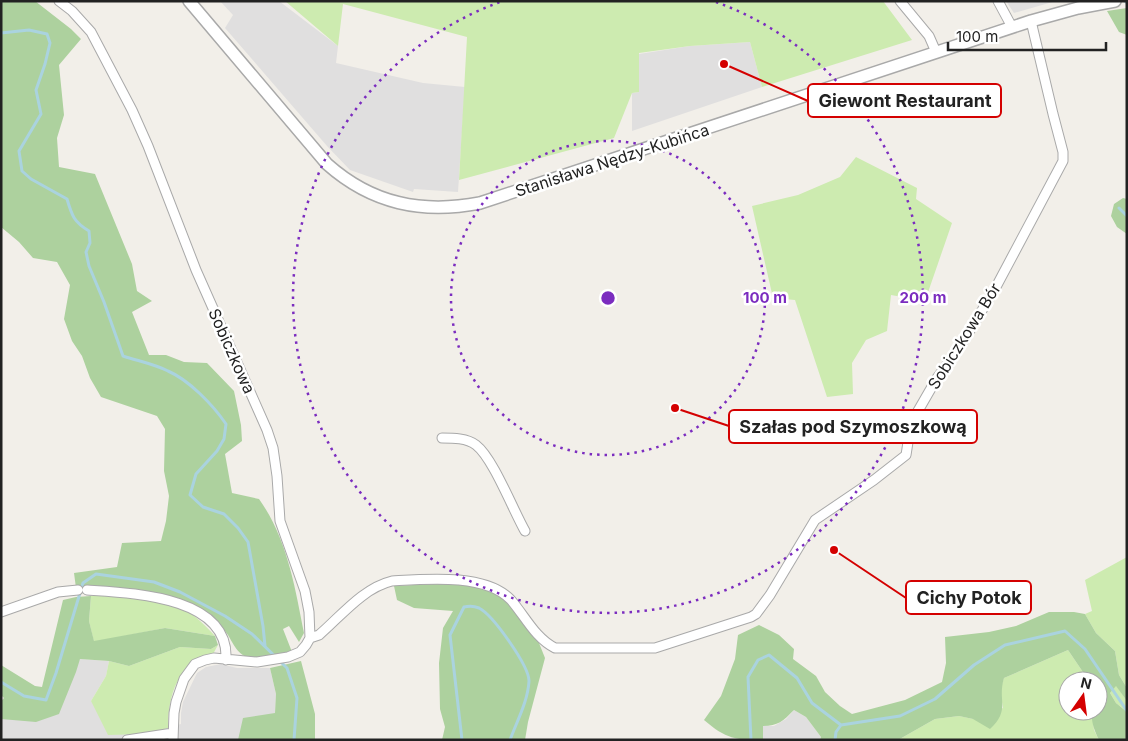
<svg xmlns="http://www.w3.org/2000/svg" width="1128" height="741" font-family="Inter,sans-serif">
  <style>
    .residential { fill: #e0dfdf }
    .grass { fill: #cdebb0 }
    .forest { fill: #add19e }
    .lines { fill: none; stroke-linecap: round; stroke-linejoin: round }
    .stream { stroke: #aad3df; stroke-width: 3 }
    .minor-casing { stroke: #a9a9a9; stroke-width: 11 }
    .tertiary-casing { stroke: #a9a9a9; stroke-width: 14 }
    .minor { stroke: #fff; stroke-width: 9 }
    .tertiary { stroke: #fff; stroke-width: 11 }
    .ring { fill: none; stroke: #7b2cbf; stroke-width: 2.5; stroke-dasharray: 2.5 5 }
    .labels { text-anchor: middle; stroke-width: 5; stroke-linejoin: round; paint-order: stroke }
    .street-label { font-size: 16px; fill: #222; stroke: #fff }
    .centre { fill: #7b2cbf; stroke: #fff; stroke-width: 2.5 }
    .ring-label { font-size: 15px; text-anchor: middle; font-weight: bold; fill: #7b2cbf; stroke: #fff; stroke-width: 5; stroke-linejoin: round; paint-order: stroke }
    .leader { fill: none; stroke: #d40000; stroke-width: 2 }
    .callout-dot { fill: #d40000; stroke: #fff; stroke-width: 2 }
    .callout { fill: #fff; stroke: #d40000; stroke-width: 2 }
    .callout-label { font-size: 18px; text-anchor: middle; font-weight: bold; fill: #222 }
  </style>
  <rect width="100%" height="100%" fill="#f2efe9"/>
  <path class="residential" d="M220,1h59l59,45 -2,17 87,20 42,4 -7,105 -44,-3 -1,3 -63,-22 -23,-24 -102,-118 8,-13z
    M1006,1h50l-42,12z
    M750,42l12,45 -130,44v-38l7,-1v-38l51,-8z
    M80,659l29,2 -3,15 -15,25 53,33 37,-10v-11l2,-11 14,-29 9,-6 15,-3 16,4h33l6,26 -1,26 -3,20h-271v-36l52,5z
    M794,710l12,7 15,20 -1,3h-57v-14h11l12,-7z"/>
  <path class="grass" d="M285,1h598l29,39 -150,47 -12,-45 -60,4 -51,7v39l-7,1 -18,45 -155,42 8,-143 -124,-33 -5,42z
    M856,157l61,31 -1,11 36,24 -27,78 -34,-6 -4,36 -21,9 -14,23 1,31 -26,3 -32,-97 -22,-2 -21,-92 46,-11 42,-18z
    M1127,557v131l-8,-13 -4,-24 -19,-18 -11,-19 7,-3 -7,-31z
    M91,596c30,0 64,2 92,13 12,6 23,17 32,27l-50,-8 -71,14 -5,-21z
    M218,645l-5,9c-35,7 -45,42 -45,74l-24,6 -36,1 -17,-34 15,-25 3,-15 20,5 51,-19 31,2z
    M1068,650l21,31h-21v30h24l2,19 5,10h-201l37,-21 24,-3 14,3 30,-11 -3,-18 4,-12z
    M1116,685l11,16v11l-11,-9 -6,-10z"/>
  <path class="forest" d="M1,1h34l36,28 10,10 -22,26 5,50 -7,23 2,29 36,7 37,90 5,27 15,10 -20,11 17,43h17l18,7 23,1 27,28 7,34 1,16 -17,13 7,39 27,6c28,39 36,88 45,134l-5,9 -10,-16 -6,3 9,23c-9,2 -20,6 -29,7 -22,1 -26,-8 -35,-24 -5,-7 -14,-17 -21,-22 -26,-17 -99,-26 -131,-25l-2,-15 43,-6 5,-24 39,-2 5,-20 3,-25 -5,-25 1,-42 -8,-13 -56,-19 -11,-19 -8,-22 -10,-15 -8,-22 6,-34 -13,-23 -24,-4 -14,-16 -18,-15z
    M1127,8v27l-8,-3 -12,-21z
    M1123,198l4,1v35l-10,-7 -6,-11 3,-12z
    M453,583l35,2 20,12 13,24 16,17 8,20 -17,64 -3,18h-83l3,-13 -5,-18 -1,-46 4,-35 10,-17 -39,-3 -17,-8 -3,-14z
    M91,596l-2,25 5,20 71,-13 50,8 3,9 -7,4 -31,-2 -51,19 -20,-5 -29,-2 -4,13 -17,42 -23,8 -35,-3v-18l3,-3 -3,-3v-30l34,21 7,1 21,-87 13,-3z
    M1049,612h25l11,2 11,19 19,18 4,24 8,13v13l-11,-15 -6,7 6,10 11,9v28h-28c-5,-10 -8,-18 -7,-29h6v-30h-9l-21,-31 -64,28c-7,23 7,31 -14,51l-17,-10 -14,-3 -24,3 -37,21h-78l1,-3 -15,-20 -12,-7c-11,11 -16,16 -31,16v14c-27,0 -37,-1 -59,-20l17,-24 14,-37 3,-24 21,-10 20,10 15,14 -1,10 23,17 9,16 15,14 12,8 53,-14 37,-18 4,-19 -1,-26 44,-5 27,-6z
    M301,661l14,53v26h-77l5,-22 32,-5 1,-19 -6,-26z"/>
  <g class="lines">
    <path class="stream" d="M1125,1l2,2
      M1,33l28,-3 18,4 3,9 -5,21 -9,26 5,24 -22,37 3,20 9,8 36,20c5,17 7,23 22,32l1,12 -4,9 3,14 15,36 19,54c15,5 31,8 45,15 21,9 45,34 58,53l-2,15 -7,12 -21,23 -6,21 13,12 21,7 14,14 10,14 15,84 2,20
      M1119,208l8,8
      M1,682l23,14 22,4 10,-27 27,-90 13,-9 58,8 26,10 45,24 27,18 35,34 10,30 -3,42
      M462,740l-12,-105 14,-28c5,-1 10,-1 15,1 14,7 50,58 50,73 -1,20 -12,40 -19,59
      M751,740l-3,-63 10,-17 11,-5 28,23 15,25 29,22 59,-9 35,-17 39,-34 31,-20 60,-14 20,18 42,62
      M835,740l1,-8 5,-7"/>
    <g class="minor-casing">
      <path id="minor" d="M59,1l13,10 19,21 41,78 16,36 48,124 71,160 6,18 4,28 3,45 25,70 4,21 1,26 -4,7 -6,7 -12,5 -31,5 -43,-4 -9,2 -10,4 -11,15 -8,23 -2,11 -1,27
        M900,1l29,35 7,16
        M998,1l14,26
        M442,438c11,0 25,0 34,7 17,13 37,65 49,86
        M87,590c44,3 143,6 139,70
        M1,612l57,-20 20,-2
        M310,638l9,-3c22,-19 44,-47 73,-54 33,-2 94,-8 119,19 14,16 24,38 44,48h100l96,-31 5,-3 14,-19 45,-75 59,-40 32,-25 5,-32 26,-45 23,-31 36,-60 67,-126v-9l-10,-38 -22,-93
        M127,740l46,-7"/>
    </g>
    <g class="tertiary-casing">
      <path id="tertiary" d="M189,1l138,163c45,40 95,50 153,39l551,-182 47,-13 37,-7"/>
    </g>
    <use href="#minor" class="minor"/>
    <use href="#tertiary" class="tertiary"/>
  </g>
  <g class="ring">
    <circle cx="608" cy="298" r="157"/>
    <path d="M716 2A315 315 0 1 1 500 2"/>
  </g>
  <g class="labels">
    <g class="street-label">
      <text transform="translate(612 160) rotate(-18)" y="6">Stanisława Nędzy-Kubińca</text>
      <text transform="translate(964 336) rotate(-58)" y="6">Sobiczkowa Bór</text>
      <text transform="translate(232 351) rotate(66)" y="6">Sobiczkowa</text>
    </g>
  </g>
  <circle cx="608" cy="298" r="8" class="centre"/>
  <g class="ring-label">
    <text x="765" y="303">100 m</text>
    <text x="923" y="303">200 m</text>
  </g>
  <path class="leader" d="M724 64L808 101M675 408L729 426M834 550L906 598"/>
  <g class="callout-dot">
    <circle cx="724" cy="64" r="5"/>
    <circle cx="675" cy="408" r="5"/>
    <circle cx="834" cy="550" r="5"/>
  </g>
  <g class="callout">
    <rect x="808" y="84" width="193" height="33" rx="5"/>
    <rect x="729" y="410" width="248" height="33" rx="5"/>
    <rect x="906" y="581" width="125" height="33" rx="5"/>
  </g>
  <g class="callout-label">
    <text x="905" y="107">Giewont Restaurant</text>
    <text x="853" y="433">Szałas pod Szymoszkową</text>
    <text x="969" y="604">Cichy Potok</text>
  </g>
  <rect width="1128" height="741" fill="none" stroke="#222222" stroke-width="5"/>
  <g transform="translate(1083 696) rotate(14)"><circle r="24" fill="#ffffff" stroke="#a7a7a7"/>
  <path d="M0-4L9 19L0 12L-9 19Z" fill="#d40000"/>
  <text y="-8" font-size="14" font-weight="bold" text-anchor="middle" fill="#222222">N</text>
  </g>
  <path d="M948 42v8h158v-8" fill="none" stroke="#222222" stroke-width="2.5"/>
  <text x="956" y="42" font-size="15" fill="#222222" stroke="#ffffff" stroke-width="4" paint-order="stroke">100 m</text>
</svg>
